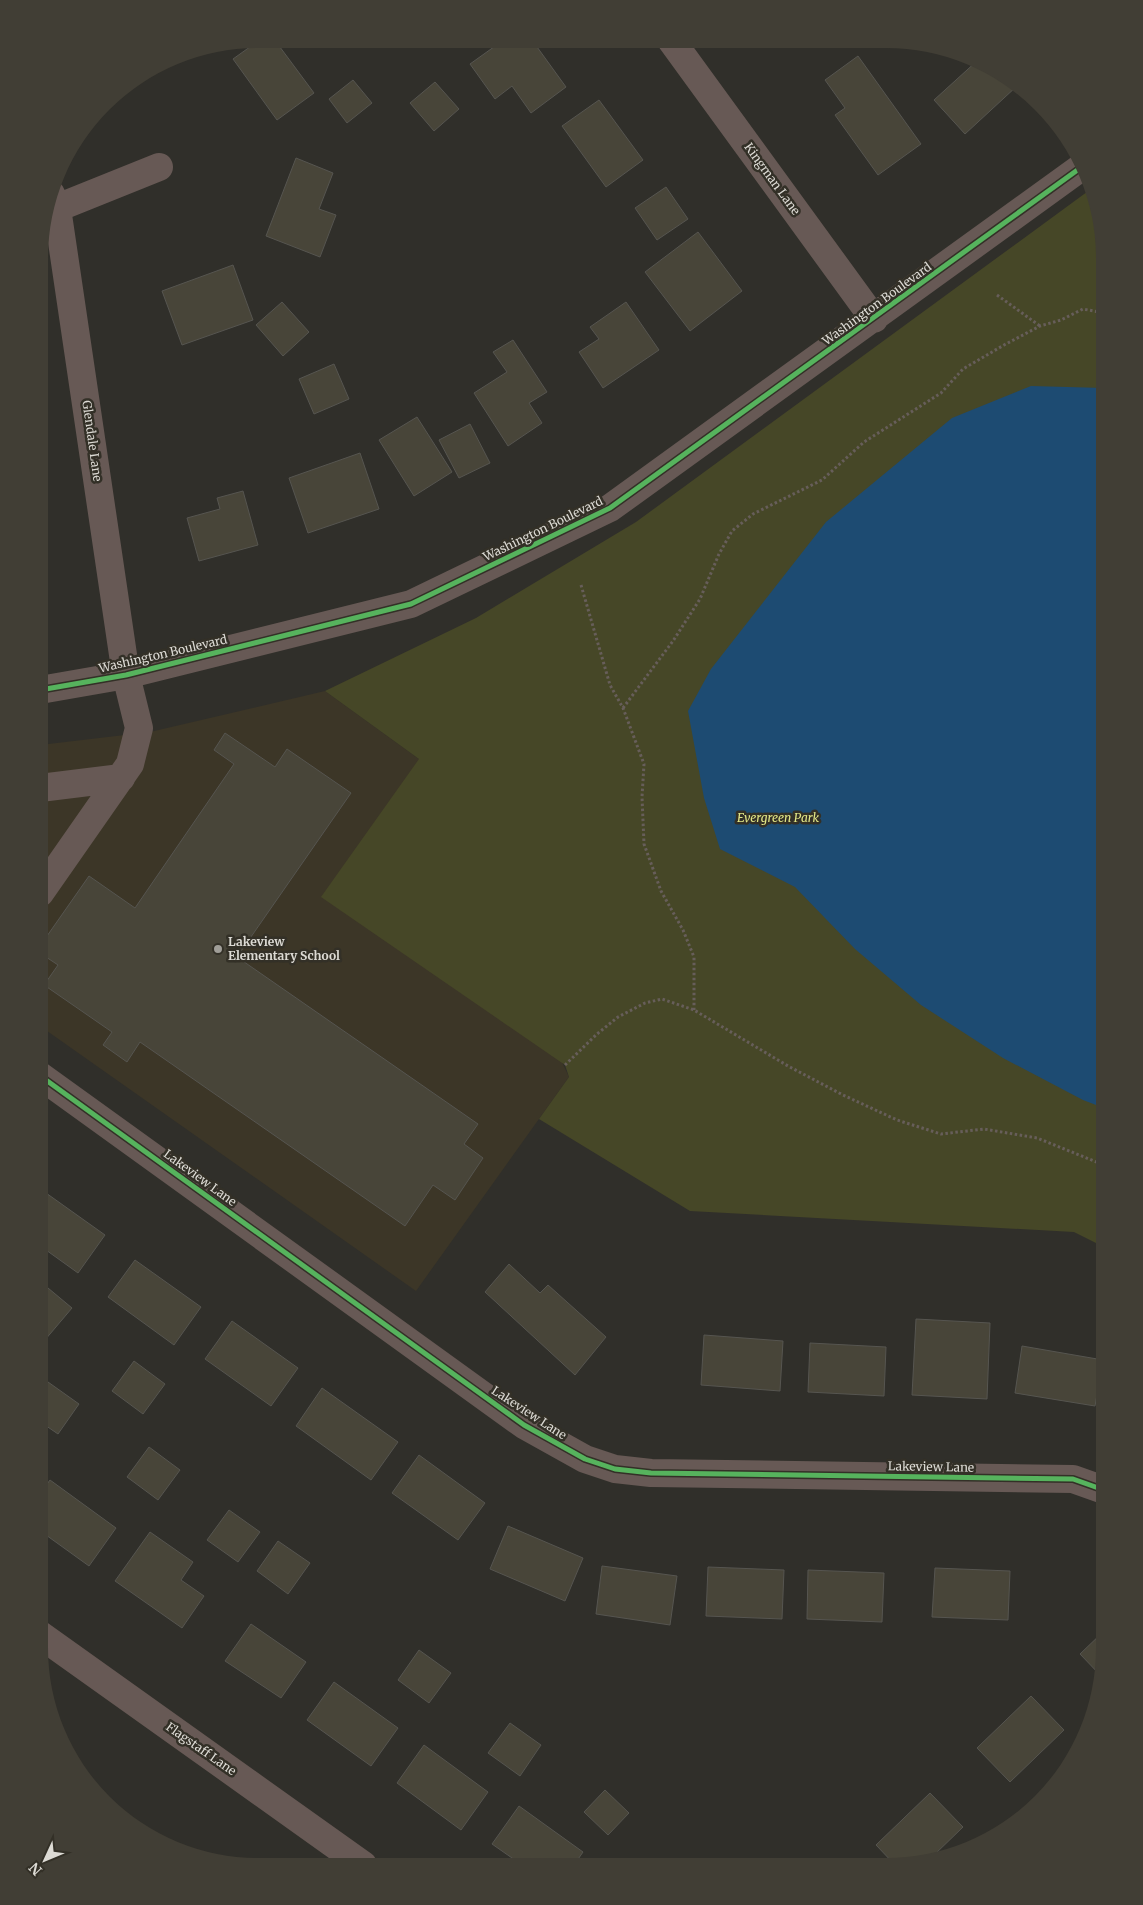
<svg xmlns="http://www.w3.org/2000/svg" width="1143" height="1905" font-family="Merriweather,serif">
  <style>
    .education { fill: #3c3627 }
    .green { fill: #464727 }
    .water { fill: #1d4b72 }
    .building { fill: #484539; stroke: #565550 }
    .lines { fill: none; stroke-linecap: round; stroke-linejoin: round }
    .path { stroke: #675e5a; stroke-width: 3; stroke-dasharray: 2.5 2.5; stroke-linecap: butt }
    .minor { stroke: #675955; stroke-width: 28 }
    .cycleway-casing { stroke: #333027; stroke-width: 8 }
    .cycleway { stroke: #56b35d; stroke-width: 5 }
    .poi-dot { fill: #a09e98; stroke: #333027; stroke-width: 2 }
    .labels { text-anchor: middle; stroke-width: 5; stroke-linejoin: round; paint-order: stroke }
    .street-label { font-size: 12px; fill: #dcdad4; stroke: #333027 }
    .park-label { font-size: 12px; font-style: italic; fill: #e2e787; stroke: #333027 }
    .poi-label { font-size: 12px; font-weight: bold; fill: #dcdad4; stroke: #333027; text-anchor: start }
  </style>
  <rect width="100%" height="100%" fill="#302f2a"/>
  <path class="education" d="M325,691l94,68 150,318 -153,214 -376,-265v-281l110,-13z"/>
  <path class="green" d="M1091,189l13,68v990l-30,-15 -384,-21 -151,-92 30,-42 -4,-12 -244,-168 98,-138 -94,-68 151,-73 160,-96z"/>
  <path class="water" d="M1031,386l73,2v720l-21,-8 -80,-42 -82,-53 -66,-56 -60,-62 -75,-38 -16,-51 -16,-87 23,-42 115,-147 126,-104z"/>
  <path class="building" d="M261,39h13l40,54 -37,27 -44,-61z
    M505,39l27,1 34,47 -35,26 -19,-27 -17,13 -25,-35z
    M858,56l63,88 -43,31 -43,-60 10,-7 -20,-28z
    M978,60l34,20 5,6 -52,48 -31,-34z
    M353,80l19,23 -25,20 -18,-24z
    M435,82l24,27 -25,22 -24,-28z
    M599,100l44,60 -37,27 -44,-61z
    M296,158l37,15 -14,36 17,6 -16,42 -54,-21z
    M666,187l22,32 -31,21 -22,-32z
    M698,232l44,59 -52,40 -45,-59z
    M233,265l20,55 -71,25 -20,-54z
    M282,302l27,30 -26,24 -27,-31z
    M626,302l33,48 -56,38 -24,-36 20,-13 -9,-12z
    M513,340l34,52 -18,11 13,20 -34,23 -34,-53 33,-21 -14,-20z
    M334,364l15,35 -35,15 -15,-35z
    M417,417l35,55 -38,24 -35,-56z
    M470,424l20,39 -31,15 -20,-38z
    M360,453l19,56 -71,24 -19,-55z
    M243,491l15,54 -59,16 -12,-43 33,-9 -3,-11z
    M225,733l50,34 12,-18 64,44 -114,164 241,167 -14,20 19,14 -28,42 -22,-15 -28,41 -265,-184 -13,20 -24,-17 9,-13 -68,-47 14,-20 -18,-12v-7l49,-70 46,32 99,-144 -20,-14z
    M39,1188l66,47 -27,38 -39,-28z
    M135,1260l66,47 -27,38 -66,-48z
    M509,1264l31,29 8,-8 58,52 -31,38 -90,-83z
    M48,1288l24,20 -33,39v-49z
    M916,1319l74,4 -3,76 -75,-4z
    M232,1321l66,47 -27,38 -66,-47z
    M704,1335l79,6 -3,50 -79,-6z
    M810,1343l76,4 -2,49 -76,-4z
    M1022,1346l81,14 -8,46 -80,-13z
    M134,1361l31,23 -22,30 -31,-23z
    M48,1382l31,22 -21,30 -19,-13v-27z
    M322,1388l76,54 -27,38 -75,-54z
    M149,1447l31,23 -22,30 -31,-23z
    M419,1455l66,48 -27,37 -66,-47z
    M50,1480l66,48 -27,38 -50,-36v-35z
    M229,1510l31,22 -22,30 -31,-22z
    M508,1526l75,32 -18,43 -75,-32z
    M150,1532l43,30 -12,18 23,16 -22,32 -67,-47z
    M278,1541l32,22 -22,31 -31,-23z
    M602,1566l75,10 -7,49 -74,-11z
    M708,1567l76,3 -2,49 -76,-3z
    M935,1568l75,3 -2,49 -76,-3z
    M808,1570l76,3 -2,49 -75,-3z
    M251,1624l55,38 -25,36 -56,-37z
    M1104,1631v31l-3,14 -21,-22z
    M419,1650l32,23 -22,30 -31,-23z
    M334,1682l64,46 -27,38 -64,-46z
    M1031,1696l33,34 -54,52 -33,-34z
    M510,1723l31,22 -21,31 -32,-23z
    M424,1745l64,47 -27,38 -64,-47z
    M605,1790l24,23 -21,22 -24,-23z
    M930,1793l33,34 -31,30 -37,8 -19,-20z
    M99,1796l49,36 -1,2 -23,-13z
    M519,1806l64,46 -9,13h-52l-30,-21z
    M172,1842l16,12 -20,-7z"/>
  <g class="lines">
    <path class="path" d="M997,295l43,31
      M581,585l29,100 13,23 21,56 -2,33 2,47 17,47 22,39 11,27v53
      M623,708l50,-67 27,-42 19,-45 13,-23 21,-17 69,-34 42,-38 77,-49 22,-24 41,-24 36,-19 21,-6 22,-11 21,4
      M565,1065l32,-31 21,-17 27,-14 17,-4 32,11 94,56 55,29 54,25 44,14 43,-5 53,9 67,27"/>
    <path class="minor" d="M671,40l203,279
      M57,208l102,-41
      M40,690l86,-15 285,-71 199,-96 473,-342
      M40,788l81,-10
      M40,893l90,-129 9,-36 -13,-53 -69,-467 -6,-14
      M39,1075l485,350 61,34 30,10 36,4 422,6 31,11
      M39,1634l324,231"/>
    <g class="cycleway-casing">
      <path id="cycleway" d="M40,690l86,-15 285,-71 199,-96 473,-342
        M39,1075l485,350 61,34 30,10 36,4 422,6 31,11"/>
    </g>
    <use href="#cycleway" class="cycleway"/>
  </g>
  <circle class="poi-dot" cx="218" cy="949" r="5"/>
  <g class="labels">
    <g class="street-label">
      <text transform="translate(772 179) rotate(54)" y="4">Kingman Lane</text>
      <text transform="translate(877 304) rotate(-36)" y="4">Washington Boulevard</text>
      <text transform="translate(92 441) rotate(82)" y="4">Glendale Lane</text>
      <text transform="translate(543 529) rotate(-26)" y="4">Washington Boulevard</text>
      <text transform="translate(163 654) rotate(-13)" y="4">Washington Boulevard</text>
      <text transform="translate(200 1178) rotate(36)" y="4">Lakeview Lane</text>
      <text transform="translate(529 1413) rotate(33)" y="4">Lakeview Lane</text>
      <text transform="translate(931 1467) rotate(1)" y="4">Lakeview Lane</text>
      <text transform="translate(201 1749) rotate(35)" y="4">Flagstaff Lane</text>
    </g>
    <g class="park-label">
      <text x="778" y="822">Evergreen Park</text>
    </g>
    <g class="poi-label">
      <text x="228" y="946">Lakeview<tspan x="228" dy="14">Elementary School</tspan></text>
    </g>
  </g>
  <path d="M0 0H1143V1905H0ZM258 48H886A210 210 0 0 1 1096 258V1648A210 210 0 0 1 886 1858H258A210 210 0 0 1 48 1648V258A210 210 0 0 1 258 48Z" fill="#413e35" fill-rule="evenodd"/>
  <g transform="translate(45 1860) rotate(226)" stroke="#333027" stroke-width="4" paint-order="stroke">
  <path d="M0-4L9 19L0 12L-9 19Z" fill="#dcdad4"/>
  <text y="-8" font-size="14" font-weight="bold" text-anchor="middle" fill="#dcdad4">N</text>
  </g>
</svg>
